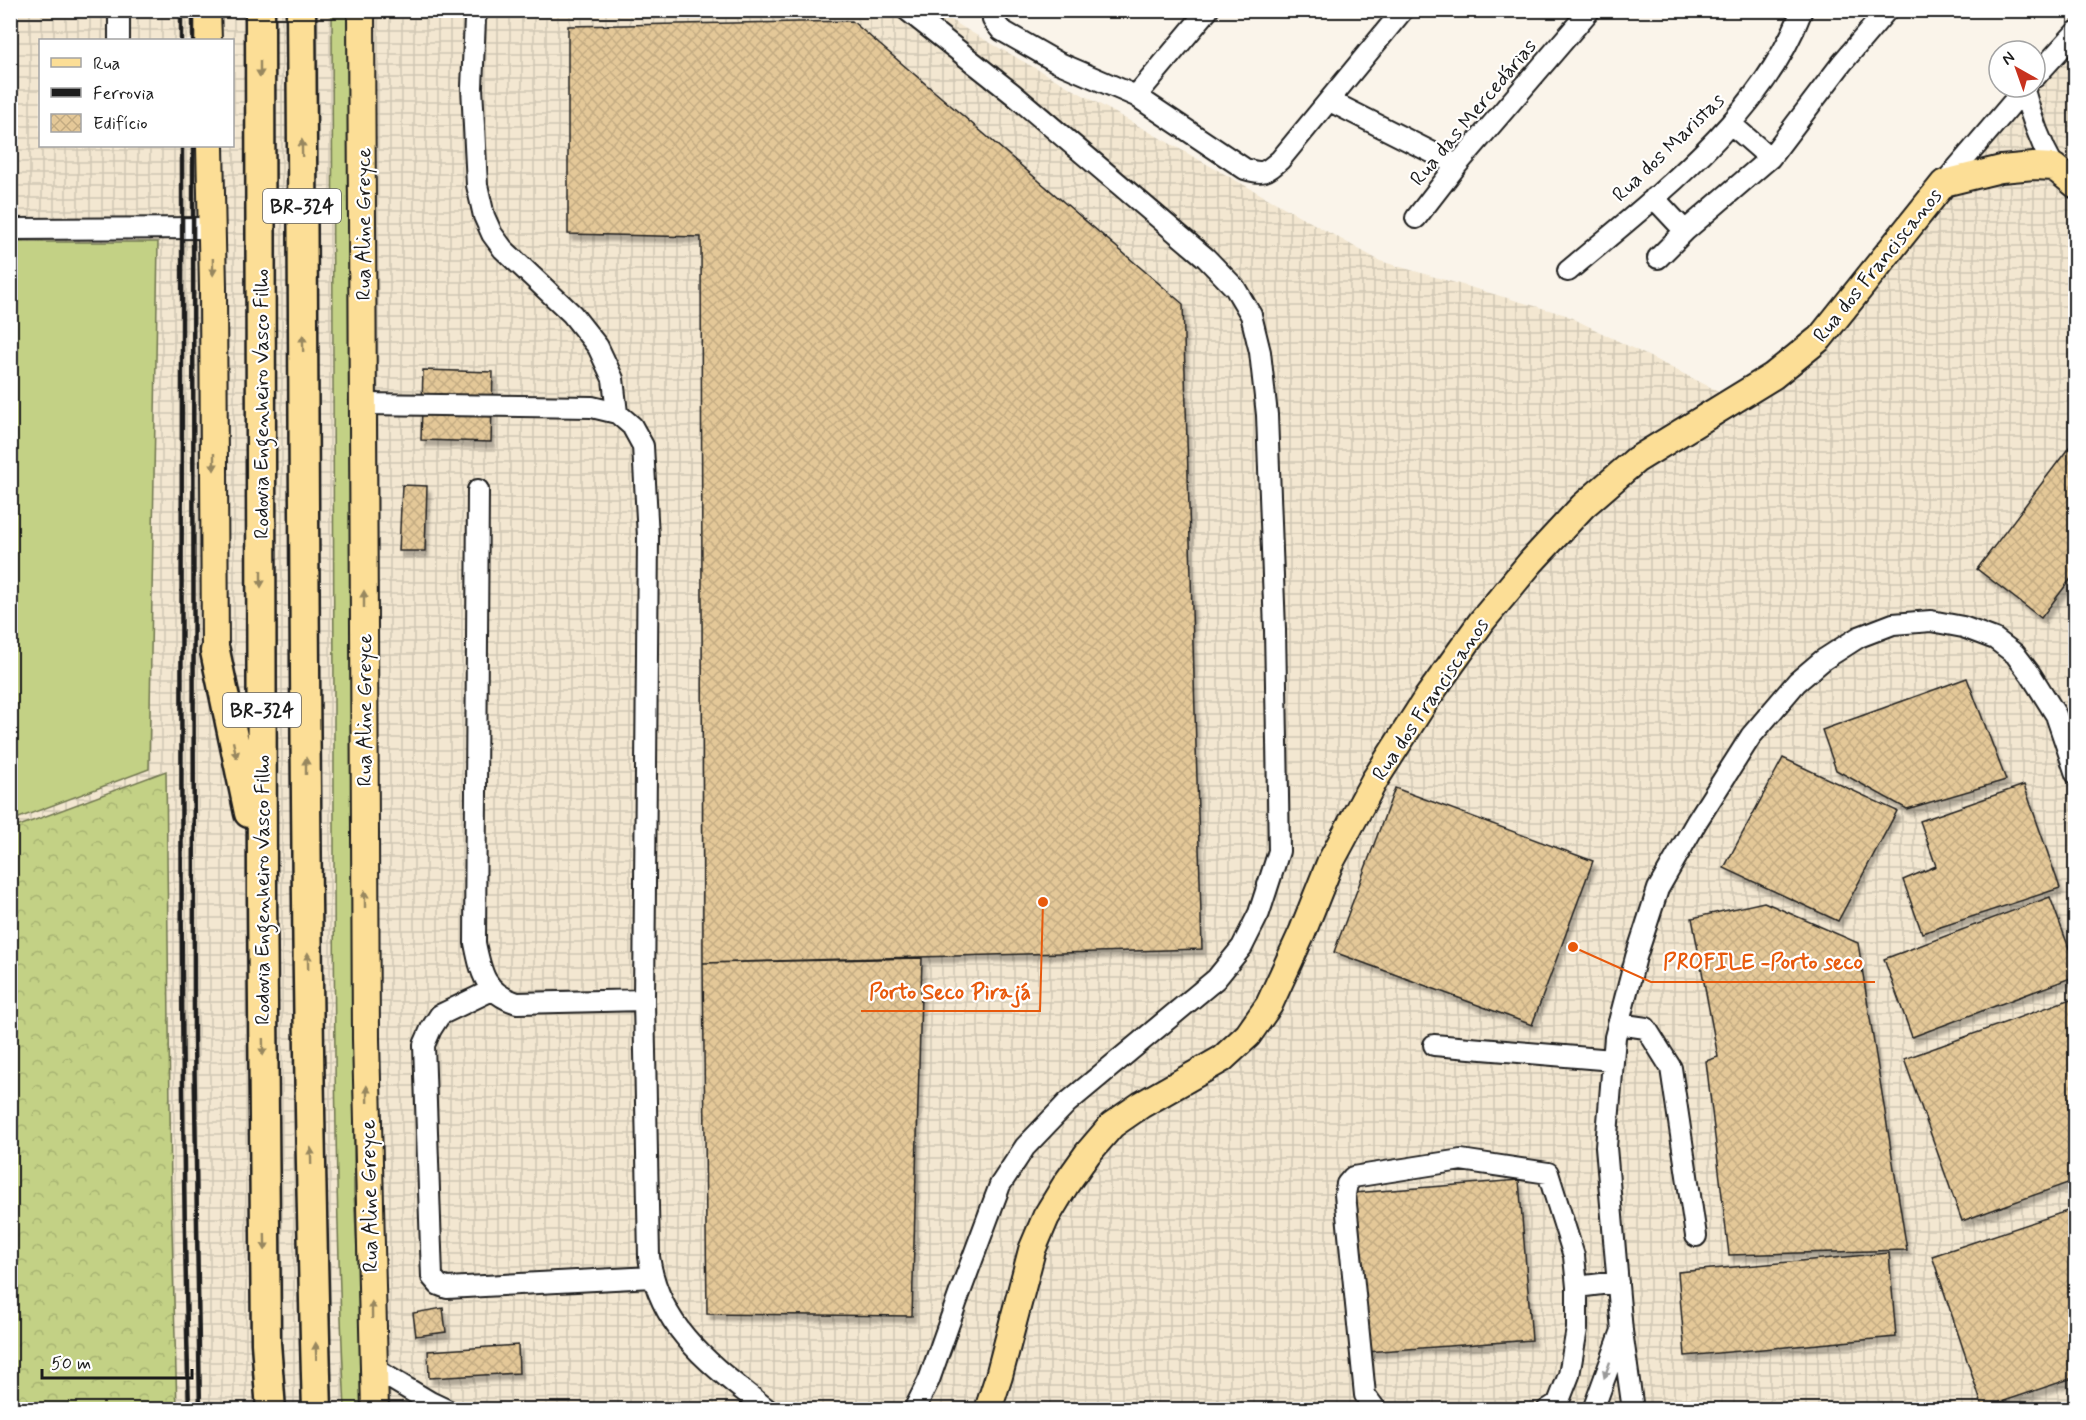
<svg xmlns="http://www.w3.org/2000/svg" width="2086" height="1420" font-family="Mynerve,sans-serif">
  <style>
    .industrial { fill: url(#industrial-grid); fill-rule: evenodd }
    .grass { fill: #c3d185; stroke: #707650; stroke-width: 1.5 }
    .forest { fill: url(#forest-crowns); stroke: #707650; stroke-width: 1.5 }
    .building { fill: url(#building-cross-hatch); stroke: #1c1c1c; stroke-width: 1.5; filter: url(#shadow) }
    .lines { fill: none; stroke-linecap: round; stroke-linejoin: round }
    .minor-casing { stroke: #1c1c1c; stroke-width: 24 }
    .major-casing { stroke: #1c1c1c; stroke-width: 30 }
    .highway-casing { stroke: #1c1c1c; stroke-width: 33 }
    .minor { stroke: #fff; stroke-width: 20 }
    .major { stroke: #fcde96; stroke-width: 26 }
    .highway { stroke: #fcde96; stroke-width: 28 }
    .rail { stroke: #1c1c1c; stroke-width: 4.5 }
    .oneway { fill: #97875f }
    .oneway2 { fill: #999 }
    .labels { text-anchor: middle; stroke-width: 4.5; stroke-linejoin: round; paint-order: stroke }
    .shield { fill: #fff; stroke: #606060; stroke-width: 1.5 }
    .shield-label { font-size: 20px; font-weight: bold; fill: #1c1c1c }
    .street-label { font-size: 21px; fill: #1c1c1c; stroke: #fff }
    .leader { fill: none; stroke: #e8590c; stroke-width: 2 }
    .callout-dot { fill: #e8590c; stroke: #fff; stroke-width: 2 }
    .callout-label { font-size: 22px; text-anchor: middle; font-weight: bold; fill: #e8590c; stroke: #fff; stroke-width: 4.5; stroke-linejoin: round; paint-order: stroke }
  </style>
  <defs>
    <pattern id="industrial-grid" width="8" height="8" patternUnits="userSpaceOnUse" patternTransform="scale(1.5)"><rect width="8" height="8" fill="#f3e7d1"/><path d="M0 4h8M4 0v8" fill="none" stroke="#d0c6b3"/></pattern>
    <pattern id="forest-crowns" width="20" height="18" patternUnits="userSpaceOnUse" patternTransform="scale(1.5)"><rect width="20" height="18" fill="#c3d185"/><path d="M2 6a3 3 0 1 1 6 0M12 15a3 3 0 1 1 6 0" fill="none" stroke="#a7b372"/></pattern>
    <pattern id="building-cross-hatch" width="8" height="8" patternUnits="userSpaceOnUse" patternTransform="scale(1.5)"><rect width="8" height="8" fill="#e4c898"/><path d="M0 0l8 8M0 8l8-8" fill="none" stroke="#c3ab82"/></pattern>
    <filter id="shadow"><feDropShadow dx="3.5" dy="6" stdDeviation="1.5" flood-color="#0004"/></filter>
  </defs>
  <rect width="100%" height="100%" fill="#faf4ea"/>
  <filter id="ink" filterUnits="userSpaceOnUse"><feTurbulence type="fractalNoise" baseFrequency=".0167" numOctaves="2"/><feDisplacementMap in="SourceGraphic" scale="12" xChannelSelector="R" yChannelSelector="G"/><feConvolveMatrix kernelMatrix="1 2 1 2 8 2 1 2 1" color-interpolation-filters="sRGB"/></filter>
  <g filter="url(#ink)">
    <path class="industrial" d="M10,11h927l32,20 411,230 186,54 160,80 89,-64 260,-294v1372h-2064zM40,40h192v106h-192z"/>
    <path class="grass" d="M332,11h16l6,821v360l11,218 -20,-1c-12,-234 -11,-468 -11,-702 0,-232 -1,-464 -2,-696z
      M11,242h147l-9,527 -138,52z"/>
    <path class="forest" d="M166,771l5,422 6,216h-166v-580z"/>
    <path class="building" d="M852,21l331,283 19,645 -499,14 -2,-726 -133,-3v-208z
      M423,370l70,2 -2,70 -70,-2z
      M2076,438v134l-35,46 -64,-49z
      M402,485l25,1 -2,65h-26z
      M1967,678l39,102 -99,29 -71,-39 -14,-40z
      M1783,758l114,53 -59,110 -114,-53z
      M2024,785l36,103 -138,45 -19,-53 33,-14 -16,-45z
      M1395,788l198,73 -61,164 -198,-73z
      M2050,897l26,70v9l-164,61 -28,-78z
      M1764,902l94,41 49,307 -178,5 -23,-194 12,-4 -26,-139z
      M922,958l-10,358 -205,-2 -4,-351z
      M2076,997v183l-114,41 -58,-162z
      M1519,1180l13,160 -166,12 -12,-159z
      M2076,1208v169l-93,31 -51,-152z
      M1889,1253l7,84 -211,19 -7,-84z
      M443,1308l3,24 -30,4 -3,-23z
      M518,1345l1,28 -90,5 -1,-27z"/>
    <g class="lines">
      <g class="minor-casing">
        <path id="minor" d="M478,10l-3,9 -3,68 5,98 7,31 8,18 11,15 69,65 26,33 15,32 4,34
          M907,10l106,84 193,164 29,30 16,27 9,37 7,63 8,215 4,221 -20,62 -17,34 -26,32 -149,124 -42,44 -25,38 -41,110 -30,85 -15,30
          M994,10l-1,10 8,10 56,32 79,34 109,73c19,6 21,3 35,-9l123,-150
          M119,40v-30
          M2035,77l41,-45
          M2024,90c7,27 16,52 30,77
          M1136,96l72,-86
          M1330,101l127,64
          M1731,124l39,34
          M1944,183l82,-96
          M1654,198l31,33
          M1416,218l41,-53 133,-155
          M10,229l202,-1
          M1658,258l27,-27 85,-73 72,-95 45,-53
          M1568,271c85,-72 194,-153 234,-261
          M363,404l229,3 25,6 15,13 11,20 5,91 -4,463 5,257c11,74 64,109 119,153
          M478,490l-3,453c6,30 10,50 42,60l127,-3
          M492,990l-52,25 -9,14 -7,16 8,232 7,8 8,3 205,-11
          M1618,1024l28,4 25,40 25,168
          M1434,1045l179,15
          M1577,1287l41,-5
          M373,1368l57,34 17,8
          M1376,1410l-11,-15 -20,-201 2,-10 6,-7 108,-17 87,13 26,83 3,31v42l-8,46 -11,28 -11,7
          M1593,1410l28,-77
          M1633,1410l-11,-79 -16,-184 9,-110 21,-80 22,-68 39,-68 54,-85 46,-54 26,-22 36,-23 34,-13 38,-3 32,6 32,12 20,15 16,21 25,40 20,59"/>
      </g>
      <g class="major-casing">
        <path id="major" d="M207,10l1,30
          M361,10l5,1029 9,371
          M210,146l3,141 2,364
          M988,1410l11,-34 33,-126 14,-33 20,-33 22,-31 24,-28 29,-20 81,-46 26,-24 21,-30 33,-72 28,-70 44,-82 53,-83 55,-77 49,-59 52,-56 53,-46 137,-84 47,-38 124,-155 57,-14 33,-3 20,1 22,18"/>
      </g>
      <g class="highway-casing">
        <path id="highway" d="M260,10l2,882 4,451 5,67
          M301,10c4,467 2,933 16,1400
          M215,651l34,162"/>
      </g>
      <use href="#minor" class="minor"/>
      <use href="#major" class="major"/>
      <use href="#highway" class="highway"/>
      <path class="rail" d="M181,10v30
        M193,10v30
        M182,146c1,421 -5,842 7,1264
        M193,146l1,892 6,372"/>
    </g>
    <defs><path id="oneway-solid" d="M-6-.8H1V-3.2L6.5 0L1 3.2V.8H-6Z" transform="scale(1.5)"/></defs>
    <g class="oneway">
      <use href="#oneway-solid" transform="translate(260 69) rotate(90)"/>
      <use href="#oneway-solid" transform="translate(302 148) rotate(-91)"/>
      <use href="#oneway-solid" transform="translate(213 267) rotate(89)"/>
      <use href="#oneway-solid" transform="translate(303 343) rotate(-91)"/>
      <use href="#oneway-solid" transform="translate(214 462) rotate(90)"/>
      <use href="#oneway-solid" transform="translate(261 579) rotate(90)"/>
      <use href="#oneway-solid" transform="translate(364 599) rotate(-90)"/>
      <use href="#oneway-solid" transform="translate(235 750) rotate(77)"/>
      <use href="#oneway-solid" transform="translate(306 766) rotate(-90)"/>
      <use href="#oneway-solid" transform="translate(365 899) rotate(-90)"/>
      <use href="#oneway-solid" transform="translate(308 961) rotate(-91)"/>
      <use href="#oneway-solid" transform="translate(263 1047) rotate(89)"/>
      <use href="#oneway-solid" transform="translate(367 1094) rotate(-91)"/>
      <use href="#oneway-solid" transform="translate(311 1156) rotate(-91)"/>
      <use href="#oneway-solid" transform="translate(265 1242) rotate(89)"/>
      <use href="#oneway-solid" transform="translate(372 1310) rotate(-91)"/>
      <use href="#oneway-solid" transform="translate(316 1351) rotate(-92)"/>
    </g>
    <use class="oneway2" href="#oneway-solid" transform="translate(1607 1370) rotate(110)"/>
  </g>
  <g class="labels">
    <g class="shield">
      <rect x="263" y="189" width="78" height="34" rx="4.5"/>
      <rect x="223" y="693" width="78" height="34" rx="4.5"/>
    </g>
    <g class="shield-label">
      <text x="302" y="213">BR-324</text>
      <text x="262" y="717">BR-324</text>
    </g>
    <g class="street-label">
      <text transform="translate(1473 112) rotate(-50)" y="7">Rua das Mercedárias</text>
      <text transform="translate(1668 147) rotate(-44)" y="7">Rua dos Maristas</text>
      <text transform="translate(363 224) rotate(-90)" y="7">Rua Aline Greyce</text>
      <text transform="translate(1877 265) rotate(-51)" y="7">Rua dos Franciscanos</text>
      <text transform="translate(261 404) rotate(-90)" y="7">Rodovia Engenheiro Vasco Filho</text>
      <text transform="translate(1430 699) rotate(-56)" y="7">Rua dos Franciscanos</text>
      <text transform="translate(364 710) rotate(-90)" y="7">Rua Aline Greyce</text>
      <text transform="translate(262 890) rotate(-90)" y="7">Rodovia Engenheiro Vasco Filho</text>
      <text transform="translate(369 1196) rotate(-91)" y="7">Rua Aline Greyce</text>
    </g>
  </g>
  <path class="leader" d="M1573 947L1651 982H1875M1043 902L1040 1011H861"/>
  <g class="callout-dot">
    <circle cx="1573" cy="947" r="6"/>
    <circle cx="1043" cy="902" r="6"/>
  </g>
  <g class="callout-label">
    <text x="1763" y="969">PROFILE -Porto seco</text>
    <text x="950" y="999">Porto Seco Pirajá</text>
  </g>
  <rect width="2086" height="1420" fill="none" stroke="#fff" stroke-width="36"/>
  <rect x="18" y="18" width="2050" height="1384" fill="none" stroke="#1c1c1c" stroke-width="2" filter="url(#ink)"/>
  <rect x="39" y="39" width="195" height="108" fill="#ffffff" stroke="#a4a4a4" stroke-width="1.5"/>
  <rect x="51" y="58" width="30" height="9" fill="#fcde96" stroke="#a4a4a4" stroke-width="1.5"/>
  <text x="93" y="69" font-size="18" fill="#1c1c1c">Rua</text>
  <rect x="51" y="88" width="30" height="9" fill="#1c1c1c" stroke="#a4a4a4" stroke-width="1.5"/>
  <text x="93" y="99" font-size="18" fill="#1c1c1c">Ferrovia</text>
  <rect x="51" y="114" width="30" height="18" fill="url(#building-cross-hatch)" stroke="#a4a4a4" stroke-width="1.5"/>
  <text x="93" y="129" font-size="18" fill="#1c1c1c">Edifício</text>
  <g transform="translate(2017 69) rotate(320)"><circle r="28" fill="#ffffff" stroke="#a4a4a4" stroke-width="1.5"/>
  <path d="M0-4.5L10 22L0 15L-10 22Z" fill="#c8321e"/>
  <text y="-9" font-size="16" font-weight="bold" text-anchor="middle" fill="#1c1c1c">N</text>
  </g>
  <path d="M42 1369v9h150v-9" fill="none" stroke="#1c1c1c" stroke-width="3"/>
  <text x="51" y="1369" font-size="18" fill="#1c1c1c" stroke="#ffffff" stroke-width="4.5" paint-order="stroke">50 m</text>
</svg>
